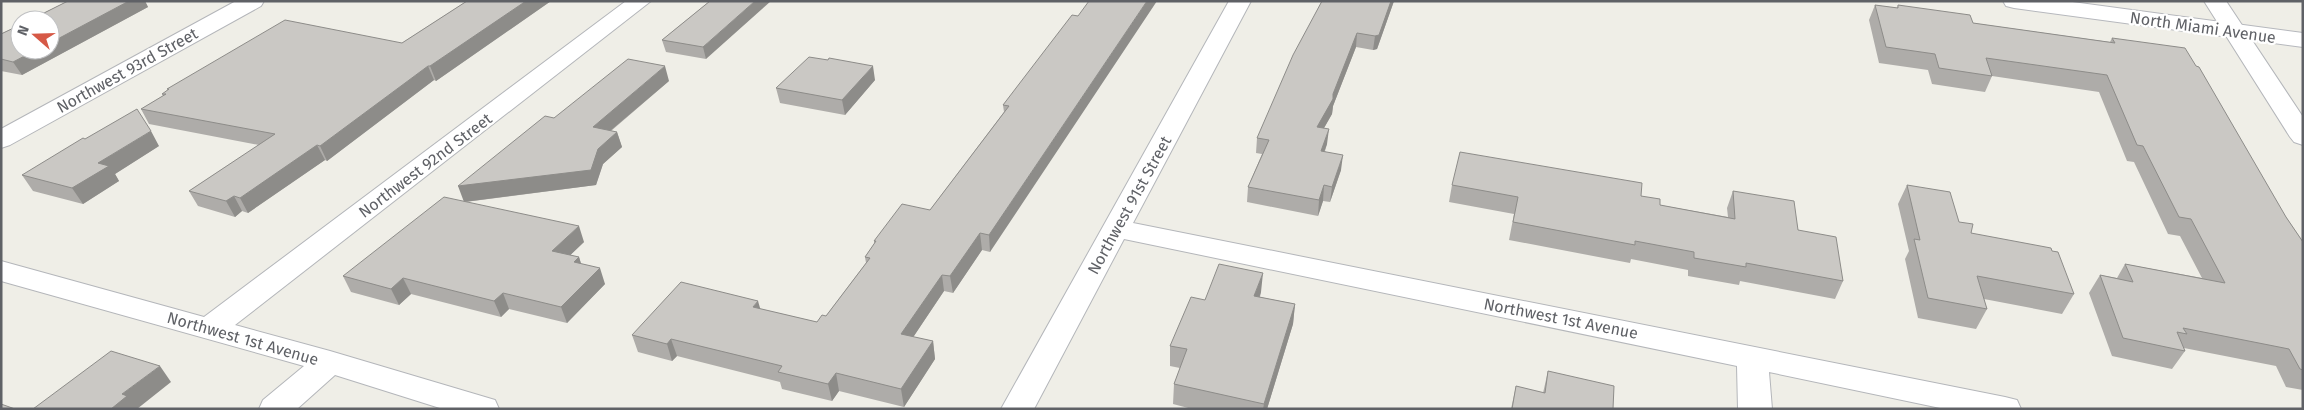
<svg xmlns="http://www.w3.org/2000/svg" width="2304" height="410" font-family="'Fira Sans',sans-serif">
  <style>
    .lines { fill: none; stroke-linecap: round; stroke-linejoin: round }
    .minor-casing { stroke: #b4b6ba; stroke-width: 2 }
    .secondary-casing { stroke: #b6b8bd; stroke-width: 2 }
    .minor { fill: #fff; fill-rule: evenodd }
    .secondary { fill: #fff; fill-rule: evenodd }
    .wall { fill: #aeaca9 }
    .shaded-wall { fill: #8d8c89 }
    .building { fill: #cac8c4; stroke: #8d8c89 }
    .labels { text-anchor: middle; stroke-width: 4.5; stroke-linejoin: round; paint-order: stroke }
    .street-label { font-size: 16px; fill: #5f6166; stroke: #fff }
  </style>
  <rect width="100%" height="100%" fill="#efeee7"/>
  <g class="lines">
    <g class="minor-casing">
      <path id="minor" d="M236,1h28l-3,5 -251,139 -9,3v-19z
        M626,1h25l-416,324 95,26 165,49 4,9h-56l-108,-34 -38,34h-38l4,-9 41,-34 -303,-85v-20l203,56z
        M1229,1h22l-118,222 872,174 12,3 4,9h-76l-176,-37 3,37h-34l-1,-43 -613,-127 -90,170h-33z
        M2204,1h22l77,116v28l-9,-3 -4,-5z"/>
    </g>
    <g class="secondary-casing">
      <path id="secondary" d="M2003,1h62l238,32v14l-289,-39 -8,-2z"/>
    </g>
    <use href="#minor" class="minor"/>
    <use href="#secondary" class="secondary"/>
  </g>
  <path class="wall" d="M68,1h77l3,6 -126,68 -21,-4v-37z
    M467,1h84l-115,80 -2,-1 -107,81 -2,-1 -77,53 -6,-2 -7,6 -37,-11 -9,-15 70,-46 -110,-21 -8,-15 22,-13 -1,-2 6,-4 -1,-1 235,-46z
    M710,1l-4,58 -40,-7 -4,-12z
    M1322,1h72l-17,48 -4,1 -17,-3 -23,59 -1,8 -8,14 3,16 -2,7 16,19 -11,32 -7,-1 -5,15 -71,-14 1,-15 14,-33 -6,-1 1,-15z
    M1875,5l22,3 1,-3 75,18 137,19 2,-4 174,179 17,25v148l-17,-3 -10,-21 -92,-18 1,3 -13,18 -60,-13 -23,-63 11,-18 17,3 8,-14 77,14 -22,-42 -12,-2 -34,-72 -7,-1 -28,-69 -107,-16 -7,16 -53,-8 -4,-14 -49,-7 -10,-43z
    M1078,16l-88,236 -8,-2 -29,43 -9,-2 -31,46 20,4 2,18 -31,48 -65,-16 -7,10 -50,-12 -2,-7 -103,-26 -5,5 -34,-9 -6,-17 128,-26 57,13 9,-6 40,-53 -1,-6 9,-13v-3l56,-31 74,-98 -1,-7z
    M828,60l47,20 -30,35 -65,-12 -4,-15z
    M669,81l-58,50 6,1 5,15 -19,17 -7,21 -131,17 119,40 -14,13 9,2 2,7 24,20 -38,39 -58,-14 -8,8 -90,-23 -12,11 -48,-13 -8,-16 121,-75 90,-83z
    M159,146l-44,28 4,7 -36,23 -50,-13 -11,-16z
    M1452,185l189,11 19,9 68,12 -1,-9 6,-17 65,39 45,51 -8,18 -95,-18 -1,4 -51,-9v-6l-57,-11 -1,4 -121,-23 5,-26 -65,-12z
    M1907,185l52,37 12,11 103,61 -12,20 -78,-15 3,10 -11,20 -58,-11 -13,-59 4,-8 -11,-47z
    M1261,292l-1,5 35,7 -2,20 -26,85h-75l-19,-5 1,-20 6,-16 -10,-2v-20l35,-46z
    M1548,371l65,38h-102l5,-23 27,7z"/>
  <path class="shaded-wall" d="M129,1h16l3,6 -126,68 -9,-13 23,-12h14v-7z
    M526,1h25l-115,80 -6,-15z
    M755,1h16l-65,58 -3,-12z
    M1147,1h10l-167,251 -1,-17z
    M1391,1h3l-17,48 -4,1 2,-14z
    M1357,33l-1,14 -23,59 -1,8 -16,28 1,-15 16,-33z
    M428,66l6,14 -107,81 -7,-15z
    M665,66l4,15 -72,61 -4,-15z
    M873,66l2,14 -30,35 -3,-15z
    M1329,129l-2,15 -8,22 2,-15z
    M151,131l8,15 -44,28 4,7 -36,23 -11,-16 26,-25z
    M617,132l5,15 -19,17 -7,21 -132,17 -6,-16 140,-37z
    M317,145l8,15 -77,53 -8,-15z
    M1343,155l-2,15 -11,32 2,-15z
    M1324,185l-1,16 -5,15 1,-16z
    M234,196l8,15 -7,6 -9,-16z
    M579,226l5,16 -26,25 -6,-16z
    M980,233l2,17 -29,43 -3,-17z
    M579,257l5,16 -10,-11z
    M600,268l5,16 -38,39 -6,-16z
    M1263,273l-2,19 -8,24 1,-20z
    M942,275l2,16 -40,60 -3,-17z
    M403,278l8,16 -12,11 -8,-16z
    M503,293l6,16 -8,8 -7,-16z
    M758,301l5,17 -10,-11z
    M1295,304l-2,20 -26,85h-4l1,-5z
    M671,339l6,17 -5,5 -5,-17z
    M933,341l2,18 -31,48 -3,-18z
    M160,366l11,16 -34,27h-26l11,-15z
    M836,373l3,18 -7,10 -4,-17z"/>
  <path class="building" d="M68,1h61l-79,42v-23h-20z
    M467,1h59l-96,65h-2l-108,80 -3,-1 -77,53 -6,-2 -8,5 -37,-10 86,-57 -134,-25 25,-15h-4l7,-5h-2l118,-69 117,23z
    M710,1h45l-52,46 -41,-7z
    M1089,1h58l-158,234 -9,-2 -30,43 -8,-1 -41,59 32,7 -32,48 -65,-16 -8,11 -50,-12 4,-6 -111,-27 -4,5 -35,-9 49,-53 77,19 -5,6 64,15 5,-7 4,1 44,-58 -5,-1 11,-16h-2l28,-37 28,6 79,-104 -6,-1 49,-64 20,-26 6,1z
    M1322,1h69l-12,34 -4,1 -18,-3 -24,61v5l-16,28 12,2 -8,22 22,4 -11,32 -8,-2 -5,15 -71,-13 21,-47 -12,-2 36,-83z
    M1875,5l23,3v-3l72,10 3,8 142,20 -3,-5 73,10 11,18 3,1 87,150 17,25v128l-3,-1 -11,-20 -106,-21 4,6 -10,-2 8,19 -62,-13 -23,-63 33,7 -8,-18 100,19 -34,-64 -12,-2 -36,-71 -6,-1 -30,-70 -121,-17 6,18 -53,-8 -4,-14 -49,-7z
    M20,25v25h16l-23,12 -12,-3v-25z
    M809,57l19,3 1,-2 44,8 -31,34 -66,-12z
    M628,59l37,7 -72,61 24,5 -19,17 -7,21 -133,16 87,-70 9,2z
    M137,109l14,22 -53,32 11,3 -37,22 -50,-13 61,-37 2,1z
    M1460,152l182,31 -1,13 19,3v6l75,14 -2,-28 61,10 4,29 38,7 7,44 -97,-18v4l-52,-9v-6l-59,-11v4l-122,-23 5,-25 -66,-12z
    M1907,185l43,7 9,30 14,2 -2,9 80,15 1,3 6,1 16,42 -97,-18 10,33 -59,-11 -14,-59 6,1z
    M444,197l135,29 -27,25 27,6 -5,5 26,6 -39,39 -58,-14 -9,8 -91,-23 -12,11 -48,-13z
    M1219,264l44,9 -9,23 41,8 -31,100 -90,-20 13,-35 -17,-3 21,-49 14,3z
    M111,351l49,15 -38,28 5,2 -16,13h-78z
    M1548,371l66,15 -1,23h-101l4,-23 29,7z
    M1,404l14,5h-14z"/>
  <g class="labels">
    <g class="street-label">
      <text transform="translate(2203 27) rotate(8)" y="6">North Miami Avenue</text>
      <text transform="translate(127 70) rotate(-29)" y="6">Northwest 93rd Street</text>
      <text transform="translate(425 165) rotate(-37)" y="6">Northwest 92nd Street</text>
      <text transform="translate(1129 205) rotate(-61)" y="6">Northwest 91st Street</text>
      <text transform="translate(1561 318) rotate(11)" y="6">Northwest 1st Avenue</text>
      <text transform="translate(243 338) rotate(16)" y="6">Northwest 1st Avenue</text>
    </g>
  </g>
  <rect width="2304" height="410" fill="none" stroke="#5f6166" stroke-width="5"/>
  <g transform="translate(35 35) rotate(290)"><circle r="24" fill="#ffffff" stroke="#bfc0c2"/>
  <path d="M0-4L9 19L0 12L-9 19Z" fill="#d65946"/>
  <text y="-8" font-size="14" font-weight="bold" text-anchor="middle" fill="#5f6166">N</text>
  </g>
</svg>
